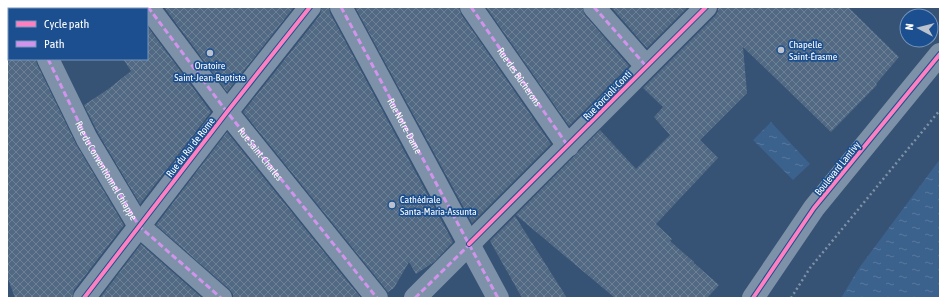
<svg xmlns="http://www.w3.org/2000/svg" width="947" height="305" font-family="'Asap Condensed',sans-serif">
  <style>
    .water { fill: url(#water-ripples) }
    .building { fill: url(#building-cross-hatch) }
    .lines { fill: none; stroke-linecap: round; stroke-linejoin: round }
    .path { stroke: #7d92a8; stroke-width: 2.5; stroke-dasharray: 2 3; stroke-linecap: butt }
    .minor { stroke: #7d92a8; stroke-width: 22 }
    .quiet { stroke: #d193ec; stroke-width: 3; stroke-dasharray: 6 3; stroke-linecap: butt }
    .cycleway-casing { stroke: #1b4f8f; stroke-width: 6 }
    .cycleway { stroke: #ff80c0; stroke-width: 4 }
    .poi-dot { fill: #b9c2ce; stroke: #1b4f8f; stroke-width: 1.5 }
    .labels { text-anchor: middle; stroke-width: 3.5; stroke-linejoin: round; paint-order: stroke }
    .poi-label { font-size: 10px; fill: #fff; stroke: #1b4f8f; text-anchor: start }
    .street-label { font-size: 10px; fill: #fff; stroke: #1b4f8f }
  </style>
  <defs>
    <pattern id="water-ripples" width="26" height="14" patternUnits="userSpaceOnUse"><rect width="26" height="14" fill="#3b618d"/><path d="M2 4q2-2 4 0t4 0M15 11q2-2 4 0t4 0" fill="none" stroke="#58799e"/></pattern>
    <pattern id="building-cross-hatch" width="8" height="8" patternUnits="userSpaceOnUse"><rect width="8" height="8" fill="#526984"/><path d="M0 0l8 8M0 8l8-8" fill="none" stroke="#6c8096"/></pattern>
  </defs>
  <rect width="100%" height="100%" fill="#365274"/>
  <path class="water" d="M771,122l39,42 -17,16 -40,-40z
    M940,159v139h-99l18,-30z"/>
  <path class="building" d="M164,7h130l-67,85z
    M322,7h7l1,6 123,229 -19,20 -18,12 -7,-12 -15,26 -6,4 -145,-180 77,-97z
    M355,7h104l2,7 90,130 -79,79z
    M486,7h96l3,8 44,51 -60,60z
    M611,7h77l-41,41z
    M718,7h130l51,50 -23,27 1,1 -46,47 -88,-85 4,46 -47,47 18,18 -62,66 16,15 -2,2 24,21v1l25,22 -12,13h-92l-99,-83 84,-85 36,39 34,-34 -16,-18 9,-10 -20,-19 72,-72 3,-5z
    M147,26l64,86 -71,92 -42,-71 -14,-28 23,-15 24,-19 -8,-12h24z
    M7,59h29l1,5 39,80 48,81 -50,65 -2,8h-57l-8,-22z
    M227,132l134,166h-128v-4l-4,-5 -73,-64z
    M515,216l52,82h-45l-32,-57z
    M141,244l61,54h-102z"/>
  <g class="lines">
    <path class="path" d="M791,298l19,-30 130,-158"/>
    <g class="minor">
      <path d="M23,7l1,2"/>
      <path id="s1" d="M148,7l79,105 150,186"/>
      <path id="s2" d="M341,7l157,291"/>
      <path d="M471,7l97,139"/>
      <path d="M594,7l52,59"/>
      <path d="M48,59l39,80 52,87 82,72"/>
      <path d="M84,298l143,-186 83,-105"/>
      <path d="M415,298l291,-291"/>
      <path d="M753,298l61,-90 126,-154"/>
    </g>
    <g class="quiet">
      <path d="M23,7l1,2"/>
      <path d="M148,7l79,105 150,186"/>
      <path d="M341,7l157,291"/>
      <path id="s3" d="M471,7l97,139"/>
      <path d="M594,7l52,59"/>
      <path id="s4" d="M48,59l39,80 52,87 82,72"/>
      <path d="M415,298l57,-56"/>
    </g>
    <g class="cycleway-casing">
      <path id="cycleway" d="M469,244l237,-237
        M84,298l143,-186 83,-105
        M753,298l61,-90 126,-154"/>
    </g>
    <use href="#cycleway" class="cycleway"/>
  </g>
  <g class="poi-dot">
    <circle cx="781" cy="50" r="4"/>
    <circle cx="210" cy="53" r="4"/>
    <circle cx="392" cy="205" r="4"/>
  </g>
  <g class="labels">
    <g class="poi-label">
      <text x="789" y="48">Chapelle<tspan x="789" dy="12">Saint-Érasme</tspan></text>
      <text x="210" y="69" text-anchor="middle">Oratoire<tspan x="210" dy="12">Saint-Jean-Baptiste</tspan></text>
      <text x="400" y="203">Cathédrale<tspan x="400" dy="12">Santa-Maria-Assunta</tspan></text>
    </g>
    <g class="street-label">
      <text dy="4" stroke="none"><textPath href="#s3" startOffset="85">Rue des Bûcherons</textPath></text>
      <text transform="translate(607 95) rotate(-46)" y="4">Rue Forcioli-Conti</text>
      <text dy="4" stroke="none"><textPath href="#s2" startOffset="135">Rue Notre-Dame</textPath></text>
      <text transform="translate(190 147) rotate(-52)" y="4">Rue du Roi de Rome</text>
      <text dy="4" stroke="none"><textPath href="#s1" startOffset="185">Rue Saint-Charles</textPath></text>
      <text transform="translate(837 168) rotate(-51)" y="4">Boulevard Lantivy</text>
      <text dy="4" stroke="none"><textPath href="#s4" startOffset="126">Rue du Conventionnel Chiappe</textPath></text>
    </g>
  </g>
  <rect width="947" height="305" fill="none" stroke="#ffffff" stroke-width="16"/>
  <rect x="8" y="8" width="140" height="52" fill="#1b4f8f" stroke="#7695bc"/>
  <rect x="16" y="21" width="20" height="6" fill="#ff80c0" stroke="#7695bc"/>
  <text x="44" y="28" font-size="12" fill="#ffffff">Cycle path</text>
  <rect x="16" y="41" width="20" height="6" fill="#d193ec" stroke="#7695bc"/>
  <text x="44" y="48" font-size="12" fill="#ffffff">Path</text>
  <g transform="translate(919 28) rotate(277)"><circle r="19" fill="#1b4f8f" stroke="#7695bc"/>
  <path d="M0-3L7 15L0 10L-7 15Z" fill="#b9c2ce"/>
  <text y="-6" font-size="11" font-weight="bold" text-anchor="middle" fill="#ffffff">N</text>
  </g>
</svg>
